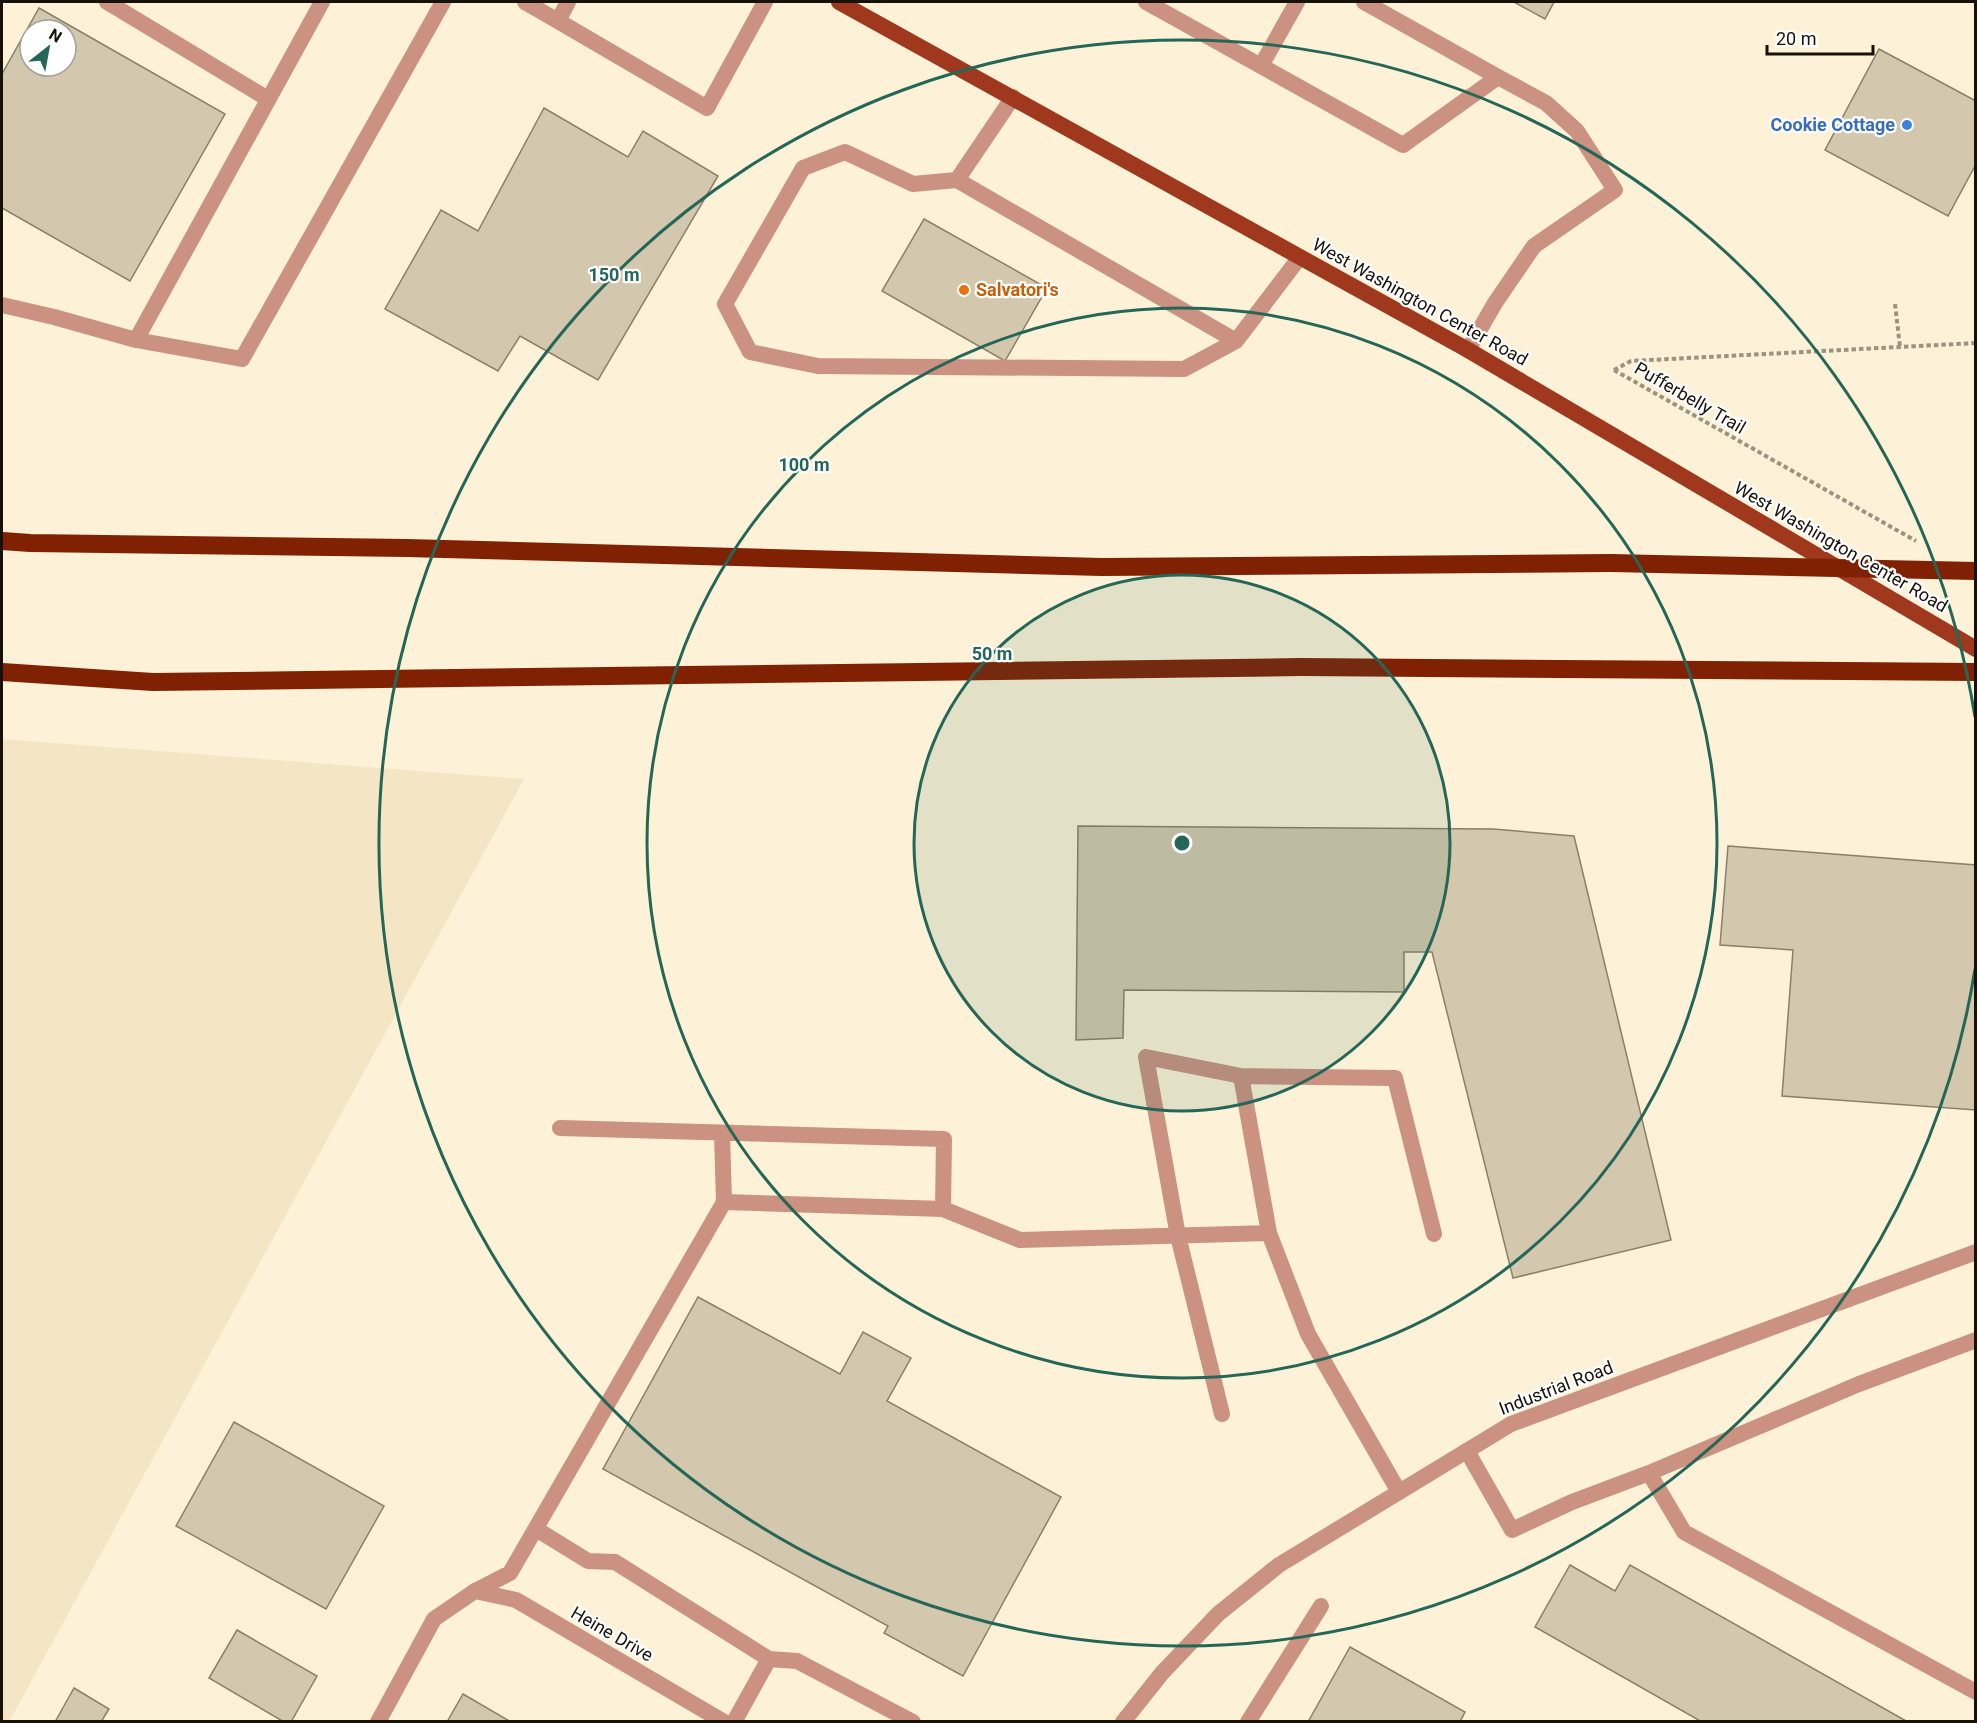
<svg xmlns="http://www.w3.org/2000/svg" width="1977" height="1723" font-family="Roboto,sans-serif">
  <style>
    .built { fill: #f4e5c4 }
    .building { fill: #d3c8ae; stroke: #8a8068; stroke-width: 1.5; fill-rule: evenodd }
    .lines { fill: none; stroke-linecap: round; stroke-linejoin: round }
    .path { stroke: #9b9380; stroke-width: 4; stroke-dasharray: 4.5 3; stroke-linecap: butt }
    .service { stroke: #cb9181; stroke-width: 16 }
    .minor { stroke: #cb9181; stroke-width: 16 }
    .tertiary { stroke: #cb9181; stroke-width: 16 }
    .primary { stroke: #9f381c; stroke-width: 16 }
    .motorway { stroke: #802104; stroke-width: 18 }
    .motorway-bridge { stroke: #802104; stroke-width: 18 }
    .ring { fill: none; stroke: #256757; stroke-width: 3 }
    .shop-dot { fill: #3f7fe0; stroke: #fff; stroke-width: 2 }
    .food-dot { fill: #e8710a; stroke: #fff; stroke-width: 2 }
    .labels { text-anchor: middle; stroke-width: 4.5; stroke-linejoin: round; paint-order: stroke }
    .shop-label { font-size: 18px; font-weight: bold; fill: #366cbe; stroke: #fff; text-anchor: end }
    .food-label { font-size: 18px; font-weight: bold; fill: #c56008; stroke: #fff; text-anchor: start }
    .street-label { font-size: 18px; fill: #161209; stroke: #fff }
    .centre { fill: #256757; stroke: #fff; stroke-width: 3 }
    .ring-label { font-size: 18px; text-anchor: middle; font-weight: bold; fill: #256757; stroke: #fff; stroke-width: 4.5; stroke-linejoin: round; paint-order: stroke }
  </style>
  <rect width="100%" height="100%" fill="#fdf2d7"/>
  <path class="built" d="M2,739l522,40 -515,943 -7,-1z"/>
  <path class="building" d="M1514,2h40l-9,17z
    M39,8l186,106 -95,167 -128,-73v-134zM30,30h36v36h-36z
    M1879,49l97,52v63l-28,52 -123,-66z
    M544,108l84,49 15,-26 75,45 -120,204 -78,-44 -22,35 -113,-62 56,-99 37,21z
    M924,219l123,69 -42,73 -123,-70z
    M1078,826l415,3 81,7 97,404 -158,38 -81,-326h-28v40l-280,-2 -1,48 -47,2z
    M1728,846l248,19v245l-194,-14 11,-146 -73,-5z
    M698,1297l142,77 23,-42 48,26 -24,43 174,96 -98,179 -79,-43 4,-7 -285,-157z
    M234,1422l150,84 -58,103 -150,-83z
    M1570,1565l45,26 15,-26 278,157h-206l-167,-95z
    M237,1630l80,46 -26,46h-7l-75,-44z
    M1350,1647l115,65 -5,10h-152z
    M74,1688l35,21 -8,13h-46z
    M463,1694l48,28h-64z"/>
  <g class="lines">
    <path class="path" d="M1895,304l5,43
      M1614,370l302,171
      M1614,370l17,-9 345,-18"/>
    <path class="service" d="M107,2l161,97
      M525,2l33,19
      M568,2l-10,19 149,87 58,-106
      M1146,2l257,143 95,-68 -134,-75
      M1261,66l36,-64
      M1013,97l-56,83 -44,4 -68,-32 -42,16 -78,136 25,48 68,14 366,3 52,-28 64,-84
      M957,180l279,161
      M2,305l52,12 82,23 186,-338
      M136,340l106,19 201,-357
      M1468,350l27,-47 39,-57 81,-56 -38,-59 -31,-28 -48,-26
      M560,1128l384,11 -1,70 77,31 249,-7
      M722,1133l2,69 219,7
      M1222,1414l-44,-178 -32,-179 95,19
      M1467,1451l45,79 60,-28 77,-29 35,59 292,160
      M1649,1473l210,-89 117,-44
      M1399,1492l-91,-158 -39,-101 -28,-157 154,2 39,156
      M536,1529l52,32 27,1 154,97
      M475,1591l35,-18 214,-371
      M734,1722l35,-63 28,2 116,61
      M1248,1722l73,-116"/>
    <path class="minor" d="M378,1722l56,-103 41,-28 41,9 208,122"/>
    <path class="tertiary" d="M1123,1722l39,-49 56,-59 61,-49 232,-141 465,-172"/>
    <path class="primary" d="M839,2l629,348 508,299"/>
    <path class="motorway" d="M2,541l28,2 377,5 695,19 509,-4
      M2,672l151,10 1148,-15 675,5"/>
    <path class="motorway-bridge" d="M1611,563l365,8"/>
  </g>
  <circle cx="1182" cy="843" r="268" fill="#256757" fill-opacity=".12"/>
  <g class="ring">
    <circle cx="1182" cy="843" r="268"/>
    <circle cx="1182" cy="843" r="535"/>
    <path d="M1975 969A803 803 0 1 1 1975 717"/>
  </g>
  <circle class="shop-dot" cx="1907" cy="125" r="6"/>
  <circle class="food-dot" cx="964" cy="290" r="6"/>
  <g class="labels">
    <g class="shop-label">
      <text x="1895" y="131">Cookie Cottage</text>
    </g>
    <g class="food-label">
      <text x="976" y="296">Salvatori's</text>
    </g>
    <g class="street-label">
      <text transform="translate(1420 302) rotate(29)" y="6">West Washington Center Road</text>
      <text transform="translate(1690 398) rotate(30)" y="6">Pufferbelly Trail</text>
      <text transform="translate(1841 547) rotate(30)" y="6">West Washington Center Road</text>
      <text transform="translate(1556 1388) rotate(-21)" y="6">Industrial Road</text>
      <text transform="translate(612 1634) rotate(30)" y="6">Heine Drive</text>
    </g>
  </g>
  <circle cx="1182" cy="843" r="9" class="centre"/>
  <g class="ring-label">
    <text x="614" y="281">150 m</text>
    <text x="804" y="471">100 m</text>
    <text x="992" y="660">50 m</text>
  </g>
  <rect width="1977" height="1723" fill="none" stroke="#161209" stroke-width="6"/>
  <g transform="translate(48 48) rotate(31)"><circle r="28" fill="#ffffff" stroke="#a2a09d" stroke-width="1.5"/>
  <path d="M0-4.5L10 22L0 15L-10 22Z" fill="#256757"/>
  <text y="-9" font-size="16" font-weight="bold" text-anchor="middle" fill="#161209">N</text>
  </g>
  <path d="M1767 45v9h106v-9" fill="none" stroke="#161209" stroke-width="3"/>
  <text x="1776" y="45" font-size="18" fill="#161209" stroke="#ffffff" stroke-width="4.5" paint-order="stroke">20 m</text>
</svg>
